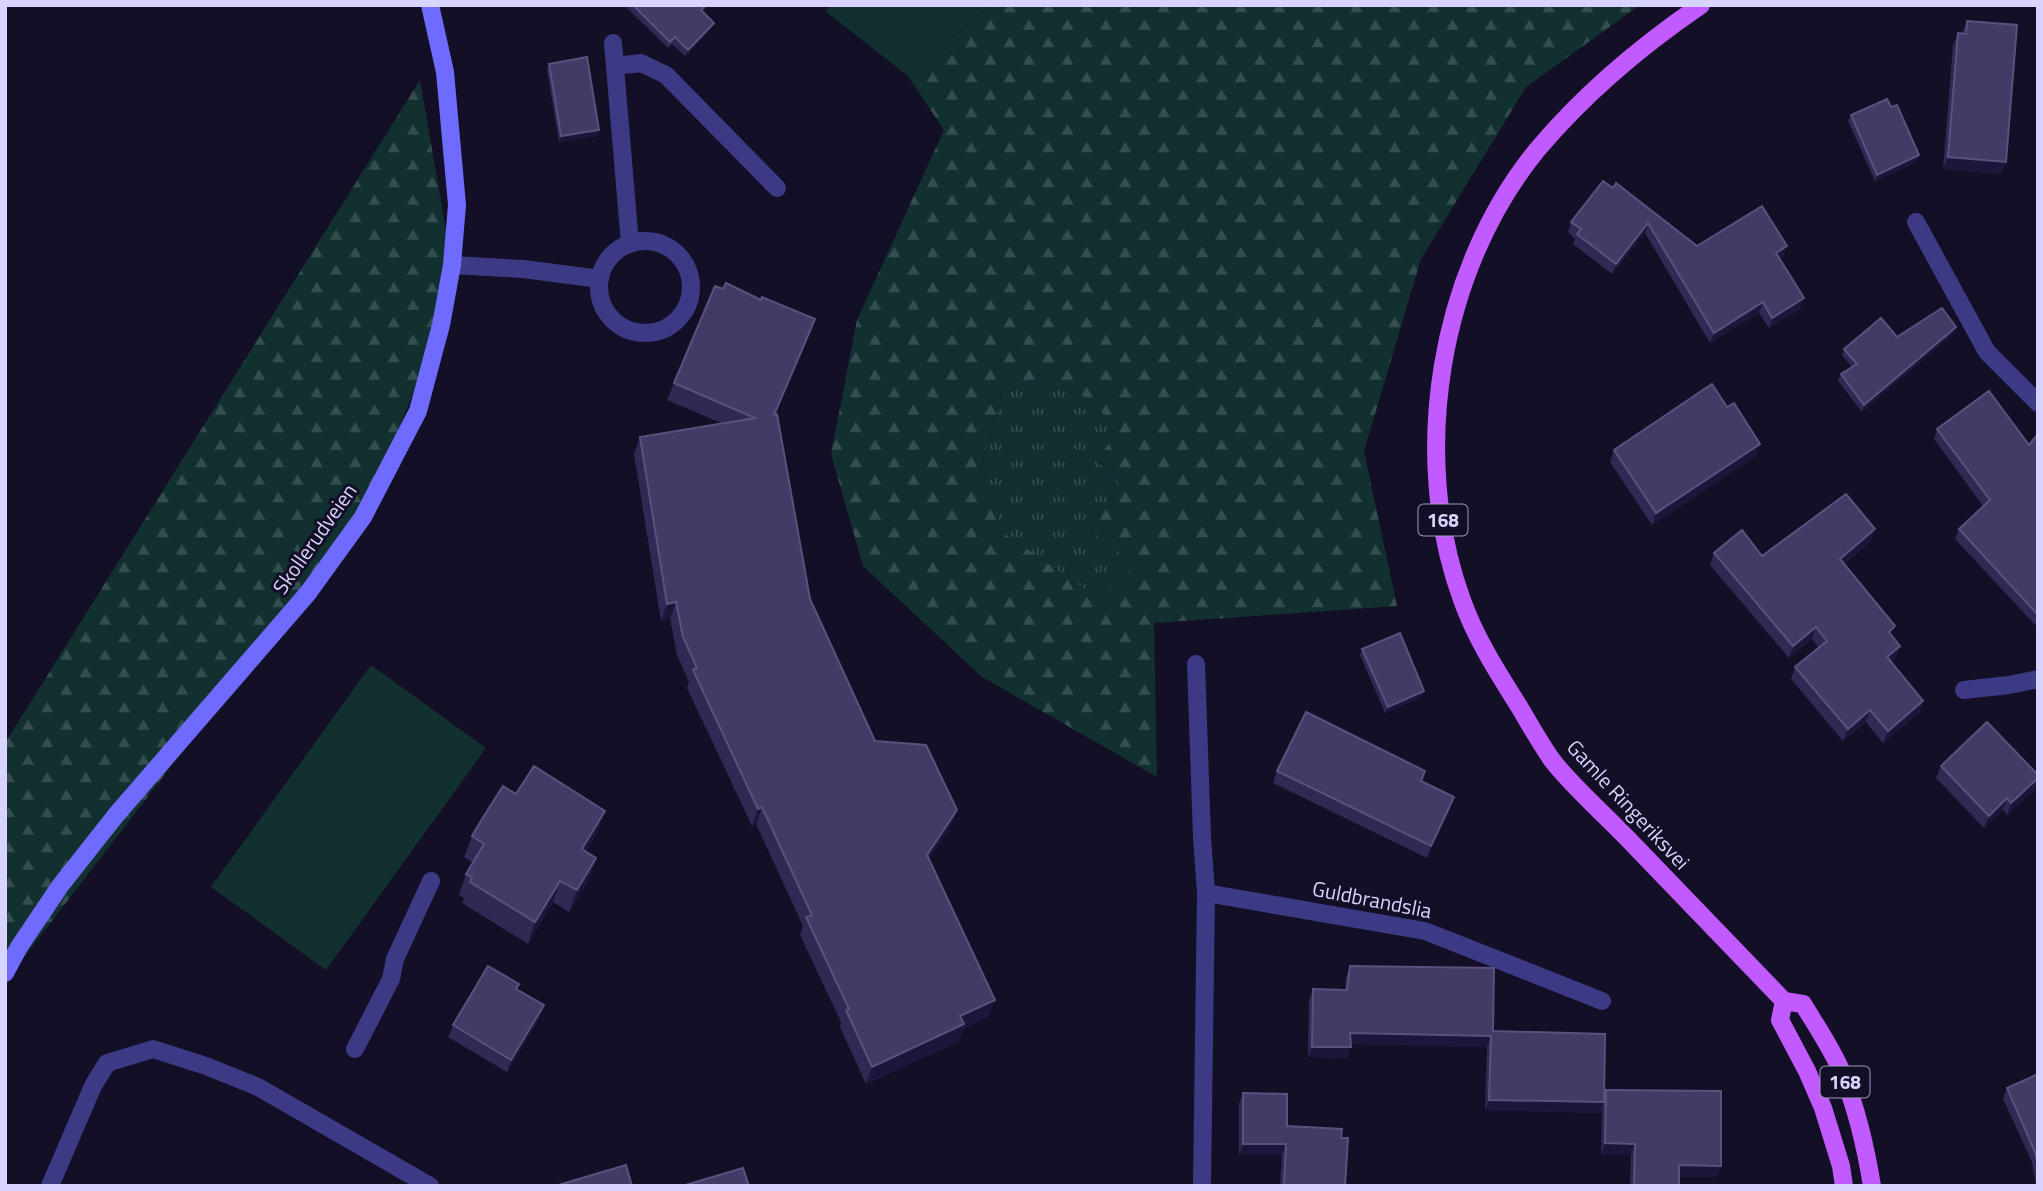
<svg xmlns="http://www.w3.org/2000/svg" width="2043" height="1191" font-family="'Titillium Web',sans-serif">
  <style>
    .green { fill: #12302f }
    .forest { fill: url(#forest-firs); fill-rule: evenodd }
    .park { fill: url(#park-tufts) }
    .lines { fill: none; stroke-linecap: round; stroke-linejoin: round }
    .lane { stroke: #3d3a85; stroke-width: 18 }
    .street { stroke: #3d3a85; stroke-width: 18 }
    .secondary { stroke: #6f6bff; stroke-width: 18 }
    .primary { stroke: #c25bff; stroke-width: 18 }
    .wall { fill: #312854 }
    .shaded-wall { fill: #1d163a }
    .building { fill: #433a66; stroke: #5a527e; stroke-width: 2 }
    .labels { text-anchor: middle; stroke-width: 6; stroke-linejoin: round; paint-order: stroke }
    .shield { fill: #130f26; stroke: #9e99be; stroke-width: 2 }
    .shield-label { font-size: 19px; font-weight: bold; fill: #d9d4ff }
    .street-label { font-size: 21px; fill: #d9d4ff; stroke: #130f26 }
  </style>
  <defs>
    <pattern id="forest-firs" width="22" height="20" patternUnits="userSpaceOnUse" patternTransform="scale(1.75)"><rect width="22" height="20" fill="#12302f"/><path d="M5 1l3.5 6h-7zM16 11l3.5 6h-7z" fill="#344d4e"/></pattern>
    <pattern id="park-tufts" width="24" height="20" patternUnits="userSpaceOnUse" patternTransform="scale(1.75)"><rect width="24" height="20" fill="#12302f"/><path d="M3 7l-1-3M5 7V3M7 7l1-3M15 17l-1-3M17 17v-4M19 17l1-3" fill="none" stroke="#344d4e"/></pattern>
  </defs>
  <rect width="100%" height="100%" fill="#130f26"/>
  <path class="green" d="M832,5h158l-82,71 -83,-65z
    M371,665l115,83 -160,222 -115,-83z"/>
  <path class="forest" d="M990,5h650l-114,82 -105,172 -57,192 33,155 -243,17 3,154 -175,-100 -119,-111 -32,-112 26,-134 87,-190 -36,-54zM1049,378l47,82 23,23 -32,45 -108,-51 23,-87z
    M420,80l32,185 -11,60 -78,192 -358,465v-239z"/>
  <path class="park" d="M1049,378l47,25 21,31 -21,26 23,23 -32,45 49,38 -36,33 -94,-64 -27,-58 23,-87z"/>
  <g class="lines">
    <path class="lane" d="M613,43l17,201
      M615,66l26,-3 25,12 111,113
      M599 287a46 46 0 1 1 92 0a46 46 0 1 1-92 0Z
      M452,265l71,4 77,10
      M1964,690l45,-5 29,-6
      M355,1049l36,-70 4,-20 36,-78
      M50,1186l43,-100 14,-23 46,-14 53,17 52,21 172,99"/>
    <path class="street" d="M1916,222l71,130 51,51
      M1196,664l6,173 4,56 -4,293
      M1206,893l219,38 177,70"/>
    <path class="secondary" d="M5,973l14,-26 41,-61 56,-71 192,-222 55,-76 55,-106 23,-86 11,-60 5,-60 -12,-133 -15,-67"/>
    <path class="primary" d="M1701,5c-60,41 -117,89 -164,145 -98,120 -128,305 -75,450 14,39 36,73 58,108 10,17 20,35 32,52 19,25 53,55 76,79 52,54 104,108 156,162l19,3c14,23 30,46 40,71 14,35 23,74 29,111
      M1784,1001l-4,19 27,51 16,37 18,58 3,20"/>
  </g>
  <path class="wall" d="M624,5h85l-6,7 8,17 -26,27 -13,-12 -4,4z
    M1967,21l34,153 -58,-5 10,-124 5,-12h4z
    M549,64l50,66 -2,6 -38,6 -12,-72z
    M1851,115l66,47 -42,19 -27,-60z
    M1613,188l84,58 86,11 -3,2 20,50 -31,19 -10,-15 -49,30 -65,-110 -33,41 -39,-30 2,-5 -7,-7 3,-10z
    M723,289l38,11 54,19 -40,95 35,185 65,142 82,69 -7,17 -21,32 66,141 -7,17 -25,12 -5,13 -92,42 -26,-57 1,-5 -41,-87 3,-9 -47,-102 -4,2 -65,-138 2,-6 -12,-27 -7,-36 -9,2 -27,-167 6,-17 81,-14 -54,-23 7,-17z
    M1956,327l-2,6 -92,79 -24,-31 3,-7 11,-7 -10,-12 2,-6 53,-12z
    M1727,407l33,37 -4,12 -104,69 -42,-63 4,-12z
    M1937,429l92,16 9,-11v194l-83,-89 4,-10 24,-23 -49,-67z
    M1871,541l-27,23 48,72 4,22 -5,4 32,39 -4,12 -36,30 -17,-21 -23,19 -52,-62 4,-12 24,-19 -7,-9 -23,19 -79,-93 4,-12 48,3z
    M1362,649l60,48 -37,16 -25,-58z
    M1941,766l97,9v5l-3,9 -28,26 -4,-5 -19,18 -48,-50z
    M1277,771l145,10 28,28 -23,49 -154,-75z
    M516,794l81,39 -11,18 10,7 -7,21 -20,33 -16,-10 -25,42 -66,-41 2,-5 -5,-3 7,-21 7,-11 -9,-6 8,-21z
    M1350,966l143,65 111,63 2,-4 115,76 -4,11h-38v9h-49l1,-31h-30l1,-46 -2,4 -115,-3 2,-63 -136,-3 -4,14 -39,-1 1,-57 4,-11 32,1 1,-13z
    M519,984l-2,5 23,28 -33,55 -59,-35 5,-12z
    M2038,1074v112h-2l-4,-24 -29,-63 4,-11z
    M1243,1093l44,33 54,12 4,48h-65l2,-31h-43v-51z"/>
  <path class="shaded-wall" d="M706,5h3l-10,11 2,-6z
    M714,23l-3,6 -26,27 3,-6z
    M599,130l-2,6 -38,6 2,-6z
    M1919,155l-2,7 -42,19 2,-6z
    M1948,157l58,5 -5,12 -58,-5z
    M1648,223l-3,10 -33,41 4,-10z
    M1787,246l-4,11 -10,6 3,-10z
    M1804,298l-4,11 -31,19 3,-10z
    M1763,302l-4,11 -49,30 4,-10z
    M815,319l-6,18 -41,95 6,-17z
    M1956,327l-2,6 -92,79 2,-7z
    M1760,444l-4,12 -104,69 4,-12z
    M1875,529l-4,12 -35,30 4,-12z
    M676,602l-6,17 -9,2 6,-17z
    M1816,627l-4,12 -23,19 4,-12z
    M1900,646l-4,12 -13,11 4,-12z
    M1424,691l-2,6 -37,16 3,-6z
    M1923,701l-4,12 -36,30 5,-12z
    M1870,710l-4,12 -23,19 5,-12z
    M2038,778l-3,11 -28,26 4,-12z
    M1454,797l-4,12 -23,49 4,-12z
    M2007,798l-4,12 -19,18 5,-12z
    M762,807l-6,17 -4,2 6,-17z
    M957,810l-7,17 -29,45 6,-17z
    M605,811l-8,22 -23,37 8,-21z
    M596,858l-7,21 -20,33 8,-22z
    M560,881l-7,21 -25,42 7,-22z
    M995,1000l-7,17 -25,12 -5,13 -92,42 6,-17 88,-51z
    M544,1005l-4,12 -33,55 4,-12z
    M1350,1033l141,3 -4,11 -141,-3z
    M1312,1047h39l-4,11 -39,-1z
    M1489,1100l115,2 -4,11 -115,-3z
    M1605,1143l30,1 -4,11h-30z
    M1243,1144h43l-4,11h-43z
    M1679,1165l42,1 -4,11h-42z"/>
  <path class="building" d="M633,5h73l-5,5 13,13 -26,27 -13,-13 -5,5z
    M1967,21l50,4 -11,137 -58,-5 10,-124 8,1z
    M587,57l12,73 -38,6 -12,-72z
    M1887,99l4,8 6,-2 22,50 -42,20 -26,-60z
    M1603,181l10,7 3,-5 81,63 65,-40 25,40 -11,7 28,45 -32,20 -9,-16 -49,31 -66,-110 -32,41 -39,-30 4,-5 -10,-7z
    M726,283l35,17 1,-3 53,22 -41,96 3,-1 33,185 65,142 51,4 31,65 -30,45 68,145 -35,16 4,8 -92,43 -26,-57 3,-1 -43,-92 6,-2 -50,-108 -4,2 -65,-139 4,-2 -14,-31 -7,-35 -9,2 -27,-167 115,-19 -81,-35 41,-97 8,3z
    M1942,308l14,19 -92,78 -23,-31 16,-10 -13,-15 37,-31 16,19z
    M1712,384l15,23 7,-4 26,41 -104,69 -42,-63z
    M1989,391l40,54 9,-11v181l-79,-86 31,-29 -53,-71z
    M1846,494l29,35 -35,30 55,67 -6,6 11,14 -13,11 36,44 -35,30 -18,-21 -22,19 -53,-62 32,-26 -11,-14 -23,19 -79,-93 28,-23 20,26z
    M1400,633l24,58 -36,16 -26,-58z
    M1306,712l119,59 -4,10 33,16 -23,49 -154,-75z
    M1987,722l51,53v3l-27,25 -4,-5 -18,18 -48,-50z
    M534,766l71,45 -23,38 14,9 -19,32 -17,-9 -25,41 -65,-40 2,-5 -6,-3 18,-30 -12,-8 10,-17 21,-33 13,8z
    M488,966l31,18 -3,5 28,16 -33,55 -58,-35z
    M1350,966l144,2 -1,63 112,3 -1,68 -115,-2 2,-64 -141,-3 1,14h-39l1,-58 34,1z
    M2038,1074v91l-3,-13 -28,-64z
    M1606,1090l115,1v75l-42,-1v21l-45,-1 1,-41 -30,-1z
    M1243,1093l44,1v32l55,3 -1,9h7l-3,48h-61l2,-42h-43z
    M626,1165l6,21h-77z
    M743,1168l6,18h-67z"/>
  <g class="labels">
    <g class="shield">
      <rect x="1418.5" y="504.5" width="49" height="31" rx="5"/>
      <rect x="1820.5" y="1066.5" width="49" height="31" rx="5"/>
    </g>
    <g class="shield-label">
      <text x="1443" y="527">168</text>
      <text x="1845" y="1089">168</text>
    </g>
    <g class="street-label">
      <text transform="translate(315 539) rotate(-55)" y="7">Skollerudveien</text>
      <text transform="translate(1628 805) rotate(47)" y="7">Gamle Ringeriksvei</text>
      <text transform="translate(1372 900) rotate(11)" y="7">Guldbrandslia</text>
    </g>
  </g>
  <rect width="2043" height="1191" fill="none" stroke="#d9d4ff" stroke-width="14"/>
</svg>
